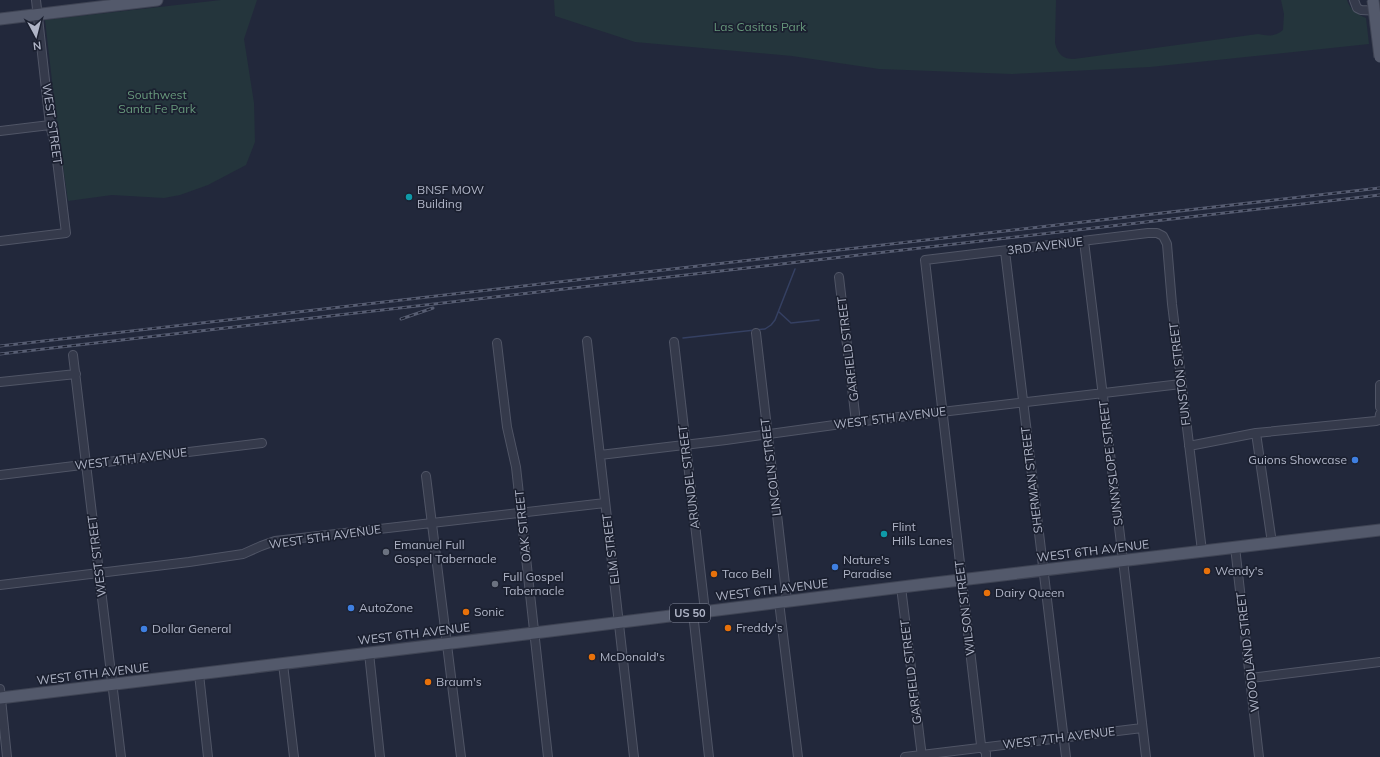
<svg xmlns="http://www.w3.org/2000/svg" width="1380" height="757" font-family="Mulish,sans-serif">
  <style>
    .green { fill: #24353c }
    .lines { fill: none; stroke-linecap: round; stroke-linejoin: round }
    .stream { stroke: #354062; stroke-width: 1.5 }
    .minor-casing { stroke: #505566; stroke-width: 10 }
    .major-casing { stroke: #3f4454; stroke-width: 13 }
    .minor { stroke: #353a4b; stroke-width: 8 }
    .major { stroke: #53596b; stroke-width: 11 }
    .rail-casing { stroke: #575d72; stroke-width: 3 }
    .rail { stroke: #1b2030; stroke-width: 1.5; stroke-dasharray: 4.5; stroke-linecap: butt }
    .major-bridge-casing { stroke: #3f4454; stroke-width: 13; stroke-linecap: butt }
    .major-bridge { stroke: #53596b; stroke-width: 11 }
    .culture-dot { fill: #0f9aa8; stroke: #1b2030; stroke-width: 1.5 }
    .shop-dot { fill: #3f7fe0; stroke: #1b2030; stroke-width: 1.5 }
    .worship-dot { fill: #6b7280; stroke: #1b2030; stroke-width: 1.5 }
    .food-dot { fill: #e8710a; stroke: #1b2030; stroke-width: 1.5 }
    .labels { text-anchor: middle; stroke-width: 3.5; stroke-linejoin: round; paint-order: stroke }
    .shield { fill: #1b2030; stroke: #83889a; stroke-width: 1 }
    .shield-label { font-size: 11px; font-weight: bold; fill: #b0b5c7 }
    .park-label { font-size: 12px; fill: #67987b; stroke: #1b2030 }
    .street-label { font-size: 12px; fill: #b0b5c7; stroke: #1b2030 }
    .poi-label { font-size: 12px; fill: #b0b5c7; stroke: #1b2030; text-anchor: start }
  </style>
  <rect width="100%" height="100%" fill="#22283b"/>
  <path class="green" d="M221,0h36l-13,39 10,64 1,39 -9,23 -38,20 -28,10 -16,3 -52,-3 -44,6 -11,-77 -12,-104z
    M554,0h502l-1,43c3,12 8,16 19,16l184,-25c10,2 17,3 25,-4l1,-16 -3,-14h66c3,10 10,14 19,18l3,26 -219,23 -138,7 -133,-5 -87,-13 -157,-14 -80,-26z"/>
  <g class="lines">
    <path class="stream" d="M779,312l12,11 28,-3
      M683,338l82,-9 6,-4 4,-5 20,-51"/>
    <g class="minor-casing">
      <path id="minor" d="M1354,0l3,8 4,2 19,1
        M0,131l50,-6
        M0,241l66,-8 -11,-89 -5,-19 -14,-125
        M1084,241l39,319 23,197
        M1005,251l61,506
        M839,277l17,145
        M756,333l31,268
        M587,341l47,416
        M674,342l31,269
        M497,343l10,84 9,40 32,290
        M73,355l48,402
        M0,382l76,-8
        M1380,385v22
        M1256,433l16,110
        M1189,446l67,-13 120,-12 3,-1 1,-6
        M600,455l126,-15 130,-18 325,-38
        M0,475l262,-32
        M426,476l35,281
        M1235,547l24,210
        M0,585l189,-23 54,-8 18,-8 14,-5 330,-38
        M901,587l21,170
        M779,602l19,155
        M693,613l16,144
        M369,653l11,104
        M283,664l11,93
        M199,674l9,83
        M1251,678l129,-16
        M0,689l7,68
        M905,757l237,-29
        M986,757v-4l-5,-8 -56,-485 223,-27h9l6,3 4,8 5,60 30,247"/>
    </g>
    <g class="major-casing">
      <path id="major" d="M0,19l157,-19
        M0,698l534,-65 384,-48 462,-55"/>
    </g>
    <use href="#minor" class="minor"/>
    <use href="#major" class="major"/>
    <g class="rail-casing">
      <path id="rail" d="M401,319l32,-11
        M0,346l1380,-158
        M0,354l1380,-159"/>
    </g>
    <use href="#rail" class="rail"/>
    <g class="major-bridge-casing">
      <path id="major-bridge" d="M1373,0l7,57"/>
    </g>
    <use href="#major-bridge" class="major-bridge"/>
  </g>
  <g class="culture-dot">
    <circle cx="409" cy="197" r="4"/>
    <circle cx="884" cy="534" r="4"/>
  </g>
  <g class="shop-dot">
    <circle cx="1355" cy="460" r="4"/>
    <circle cx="835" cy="567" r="4"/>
    <circle cx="351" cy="608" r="4"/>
    <circle cx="144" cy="629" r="4"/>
  </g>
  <g class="worship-dot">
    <circle cx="386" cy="552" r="4"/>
    <circle cx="495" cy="584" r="4"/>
  </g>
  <g class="food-dot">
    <circle cx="1207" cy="571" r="4"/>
    <circle cx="714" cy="574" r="4"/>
    <circle cx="987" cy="593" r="4"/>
    <circle cx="466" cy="612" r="4"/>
    <circle cx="728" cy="628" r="4"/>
    <circle cx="592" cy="657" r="4"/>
    <circle cx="428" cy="682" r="4"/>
  </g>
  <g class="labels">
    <rect class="shield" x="670" y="604" width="40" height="18" rx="3"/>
    <g class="shield-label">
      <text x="690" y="617">US 50</text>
    </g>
    <g class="park-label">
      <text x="760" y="31">Las Casitas Park</text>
      <text x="157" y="99">Southwest<tspan x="157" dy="14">Santa Fe Park</tspan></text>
    </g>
    <g class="street-label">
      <text transform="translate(52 124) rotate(82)" y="4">WEST STREET</text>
      <text transform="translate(1045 246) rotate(-7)" y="4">3RD AVENUE</text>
      <text transform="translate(848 349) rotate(-97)" y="4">GARFIELD STREET</text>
      <text transform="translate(1180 374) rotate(-97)" y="4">FUNSTON STREET</text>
      <text transform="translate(890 418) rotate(-7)" y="4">WEST 5TH AVENUE</text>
      <text transform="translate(131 459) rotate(-7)" y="4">WEST 4TH AVENUE</text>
      <text transform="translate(1111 463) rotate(-97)" y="4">SUNNYSLOPE STREET</text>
      <text transform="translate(771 467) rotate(-97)" y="4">LINCOLN STREET</text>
      <text transform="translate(689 477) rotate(-97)" y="4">ARUNDEL STREET</text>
      <text transform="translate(1032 480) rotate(-97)" y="4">SHERMAN STREET</text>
      <text transform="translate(523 526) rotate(-96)" y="4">OAK STREET</text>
      <text transform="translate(325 537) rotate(-8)" y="4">WEST 5TH AVENUE</text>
      <text transform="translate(611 549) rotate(-97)" y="4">ELM STREET</text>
      <text transform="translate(1093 551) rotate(-7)" y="4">WEST 6TH AVENUE</text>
      <text transform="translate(97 556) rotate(-97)" y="4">WEST STREET</text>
      <text transform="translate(772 590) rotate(-7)" y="4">WEST 6TH AVENUE</text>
      <text transform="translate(965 608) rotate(-97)" y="4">WILSON STREET</text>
      <text transform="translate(414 634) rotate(-7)" y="4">WEST 6TH AVENUE</text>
      <text transform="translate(1248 652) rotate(-97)" y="4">WOODLAND STREET</text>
      <text transform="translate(911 672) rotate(-97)" y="4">GARFIELD STREET</text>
      <text transform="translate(93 674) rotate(-7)" y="4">WEST 6TH AVENUE</text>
      <text transform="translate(1059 738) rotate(-7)" y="4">WEST 7TH AVENUE</text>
    </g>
    <g class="poi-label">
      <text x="417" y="194">BNSF MOW<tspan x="417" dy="14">Building</tspan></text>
      <text x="1347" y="464" text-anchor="end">Guions Showcase</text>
      <text x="892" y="531">Flint<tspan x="892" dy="14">Hills Lanes</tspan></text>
      <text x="394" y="549">Emanuel Full<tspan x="394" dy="14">Gospel Tabernacle</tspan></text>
      <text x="843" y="564">Nature's<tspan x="843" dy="14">Paradise</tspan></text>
      <text x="1215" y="575">Wendy's</text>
      <text x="722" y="578">Taco Bell</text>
      <text x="503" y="581">Full Gospel<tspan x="503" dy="14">Tabernacle</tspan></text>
      <text x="995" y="597">Dairy Queen</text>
      <text x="359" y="612">AutoZone</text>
      <text x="474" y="616">Sonic</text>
      <text x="736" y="632">Freddy's</text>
      <text x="152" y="633">Dollar General</text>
      <text x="600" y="661">McDonald's</text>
      <text x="436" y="686">Braum's</text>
    </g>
  </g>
  <g transform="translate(36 36) rotate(173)" stroke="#1b2030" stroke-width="3" paint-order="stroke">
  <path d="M0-3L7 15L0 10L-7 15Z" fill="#b0b5c7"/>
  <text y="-6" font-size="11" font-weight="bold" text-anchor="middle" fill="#b0b5c7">N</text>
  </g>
</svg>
